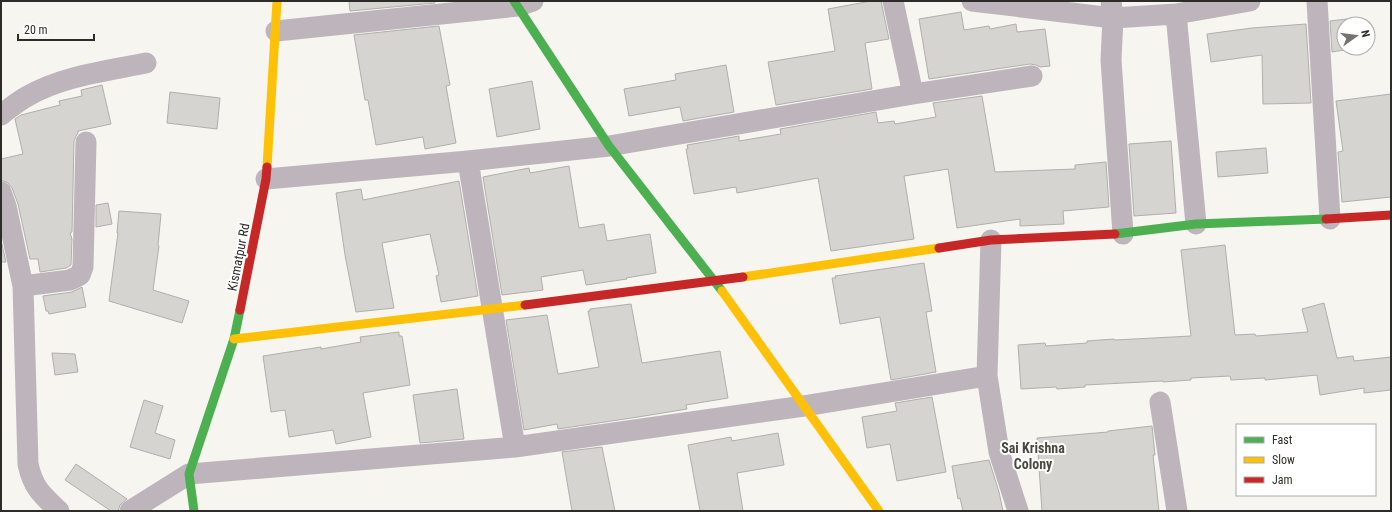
<svg xmlns="http://www.w3.org/2000/svg" width="1392" height="512" font-family="'Roboto Condensed',sans-serif">
  <style>
    .building { fill: #d6d4d0; stroke: #b1afab }
    .lines { fill: none; stroke-linecap: round; stroke-linejoin: round }
    .street { stroke: #bdb4bc; stroke-width: 21 }
    .fast { stroke: #4caf50; stroke-width: 9 }
    .slow { stroke: #ffc107; stroke-width: 9 }
    .jam { stroke: #c62828; stroke-width: 9 }
    .labels { text-anchor: middle; stroke-width: 4; stroke-linejoin: round; paint-order: stroke }
    .street-label { font-size: 13px; fill: #2e2c28; stroke: #fff }
    .neighbourhood-label { font-size: 14px; font-weight: bold; fill: #4b483f; stroke: #fff }
  </style>
  <rect width="100%" height="100%" fill="#f6f5f0"/>
  <path class="building" d="M349,1h86v2l-85,8z
    M871,1h10l8,38 -24,4 7,46 -96,16 -8,-43 67,-11 -7,-42z
    M961,12l3,18 25,-4 1,3 26,-5 1,8 28,-3 5,37 -10,1 -4,-2 -6,-1 -101,15 -10,-60z
    M1347,19v5h-3v24h6l1,1 -19,3 -2,-31z
    M1306,24l5,79 -48,1 -1,-49 -51,7 -4,-28 45,-6z
    M439,26l11,59 -4,1 10,57 -31,6 -2,-12 -47,8 -8,-45h-3l-11,-65z
    M726,65l8,47 -51,9 -3,-14 -51,9 -5,-27 52,-9 -1,-6z
    M532,81l8,48 -43,8 -8,-48z
    M102,85l9,39 -33,7v2l-2,3 -2,5 -2,91 -2,1 2,6 -1,26 -5,3 -26,4 -2,-13h-8l-12,-55 -6,-16 -4,-5 -7,-3v-21l22,-5 -8,-35 6,-4 39,-10 -1,-4 23,-5 -1,-6z
    M170,92l50,6 -3,31 -50,-6z
    M1391,94v103l-49,5 -4,-50 5,-1 -7,-50z
    M982,96l13,76 80,-3v-4l31,-3 3,45 -46,4 1,13 -44,2v-7l-63,9 -9,-59 -44,7 10,63 -83,12 -13,-73 -81,15 -1,-6 -42,7 -8,-45h2l-1,-4 52,-9v5l42,-7 -1,-5 96,-17 2,11 16,-2 1,3 41,-7 -3,-14z
    M1171,141l5,72 -42,3 -5,-72z
    M1266,148l2,25 -50,4 -2,-25z
    M569,166l10,62 25,-4 3,17 43,-7 6,39 -30,5 1,1 -41,6 -3,-15 -42,7 2,13 -41,5 -19,-118 46,-9 1,5z
    M459,181l19,115 -37,6 -5,-26 3,-1 -9,-41 -48,9 12,65 -38,4 -11,-57 -9,-62 25,-4 2,11z
    M108,203l4,21 -16,3v-22z
    M119,211l42,3 -3,31 1,1 -6,44 36,11 -7,22 -73,-22 9,-68h-1z
    M1,240l5,22h-5z
    M1225,245l10,90 20,-1 1,2 52,-4 -6,-23 22,-6 13,55 16,-2 1,5 37,-4v33l-27,3v-5l-44,7 -3,-20 -52,5v-2l-34,2 -1,-4 -39,2v2l-28,2v-1l-78,4v2l-28,2 -1,-2 -35,2 -3,-44 27,-2 1,3 41,-3v-2l27,-2 1,1 76,-4 -10,-86z
    M924,263l8,48 -6,1 10,60 -45,8 -11,-63 -40,7 -8,-46h4l-1,-2z
    M82,287l4,20 -37,7 -1,-3h-2l-3,-15 29,-4z
    M631,304l11,59 78,-12 8,47 -42,7 1,4 -49,8 -80,12 -1,-5 -33,6 -18,-110 41,-5 11,59 41,-7 -11,-56h2v-2z
    M399,332v4h3l8,49 -47,8 8,44 -35,7 -3,-14 -44,7 -4,-27 -14,2 -8,-56 58,-9v2l40,-7 -1,-5z
    M52,353l23,1 3,18 -23,3z
    M457,389l7,50 -44,4 -7,-48z
    M932,397l14,75 -49,9 -7,-37 -23,4 -5,-31 35,-6 -2,-8z
    M144,400l19,6 -8,27 20,7 -5,19 -40,-12z
    M1152,426l3,29h-2l6,56h-117l-5,-73 71,-6v-1z
    M778,433l6,32 -47,8 6,38h-43l-12,-66 43,-8 1,4z
    M602,447l13,64h-43l-10,-59z
    M989,460l10,32 4,19h-40l-3,-13 -2,1 -6,-33z
    M76,464l51,35 -7,6 -2,6h-7l-46,-31z"/>
  <g class="lines">
    <path class="street" d="M893,1l20,93
      M972,1l141,17 -2,-17
      M1317,1l13,218
      M1176,14l20,210
      M276,31l242,-25 15,-5
      M1,115c8,-6 16,-13 25,-18 36,-21 80,-26 120,-34
      M468,161l47,286
      M266,179l202,-18 141,-15 304,-52 119,-18
      M1,192l5,14 17,80 5,178c5,24 14,31 31,47
      M1123,234l-12,-174 2,-42 63,-4 74,-13
      M991,240l-4,136 12,76 19,59
      M23,286l47,-6 10,-5 3,-8 3,-125
      M1160,402l17,109
      M130,511l59,-37 326,-27 289,-41 183,-30"/>
    <path class="fast" d="M514,1l95,145 113,145
      M1115,234l81,-10 130,-5
      M194,511l-5,-37 45,-135 6,-29"/>
    <path class="slow" d="M267,167l10,-166
      M743,277l196,-29
      M722,291l157,220
      M234,339l291,-34"/>
    <path class="jam" d="M1326,219l65,-4
      M939,248l52,-8 124,-6
      M525,305l218,-28
      M240,310l26,-131 1,-12"/>
  </g>
  <g class="labels">
    <g class="street-label">
      <text transform="translate(238 257) rotate(-79)" y="5">Kismatpur Rd</text>
    </g>
    <g class="neighbourhood-label">
      <text x="1033" y="453">Sai Krishna<tspan x="1033" dy="16">Colony</tspan></text>
    </g>
  </g>
  <rect width="1392" height="512" fill="none" stroke="#2e2c28" stroke-width="4"/>
  <rect x="1236" y="424" width="140" height="72" fill="#ffffff" stroke="#ababa9"/>
  <rect x="1244" y="437" width="20" height="6" fill="#4caf50" stroke="#ababa9"/>
  <text x="1272" y="444" font-size="12" fill="#2e2c28">Fast</text>
  <rect x="1244" y="457" width="20" height="6" fill="#ffc107" stroke="#ababa9"/>
  <text x="1272" y="464" font-size="12" fill="#2e2c28">Slow</text>
  <rect x="1244" y="477" width="20" height="6" fill="#c62828" stroke="#ababa9"/>
  <text x="1272" y="484" font-size="12" fill="#2e2c28">Jam</text>
  <g transform="translate(1356 36) rotate(76)"><circle r="19" fill="#ffffff" stroke="#ababa9"/>
  <path d="M0-3L7 15L0 10L-7 15Z" fill="#74726e"/>
  <text y="-6" font-size="11" font-weight="bold" text-anchor="middle" fill="#2e2c28">N</text>
  </g>
  <path d="M18 34v6h76v-6" fill="none" stroke="#2e2c28" stroke-width="2"/>
  <text x="24" y="34" font-size="12" fill="#2e2c28" stroke="#ffffff" stroke-width="3" paint-order="stroke">20 m</text>
</svg>
